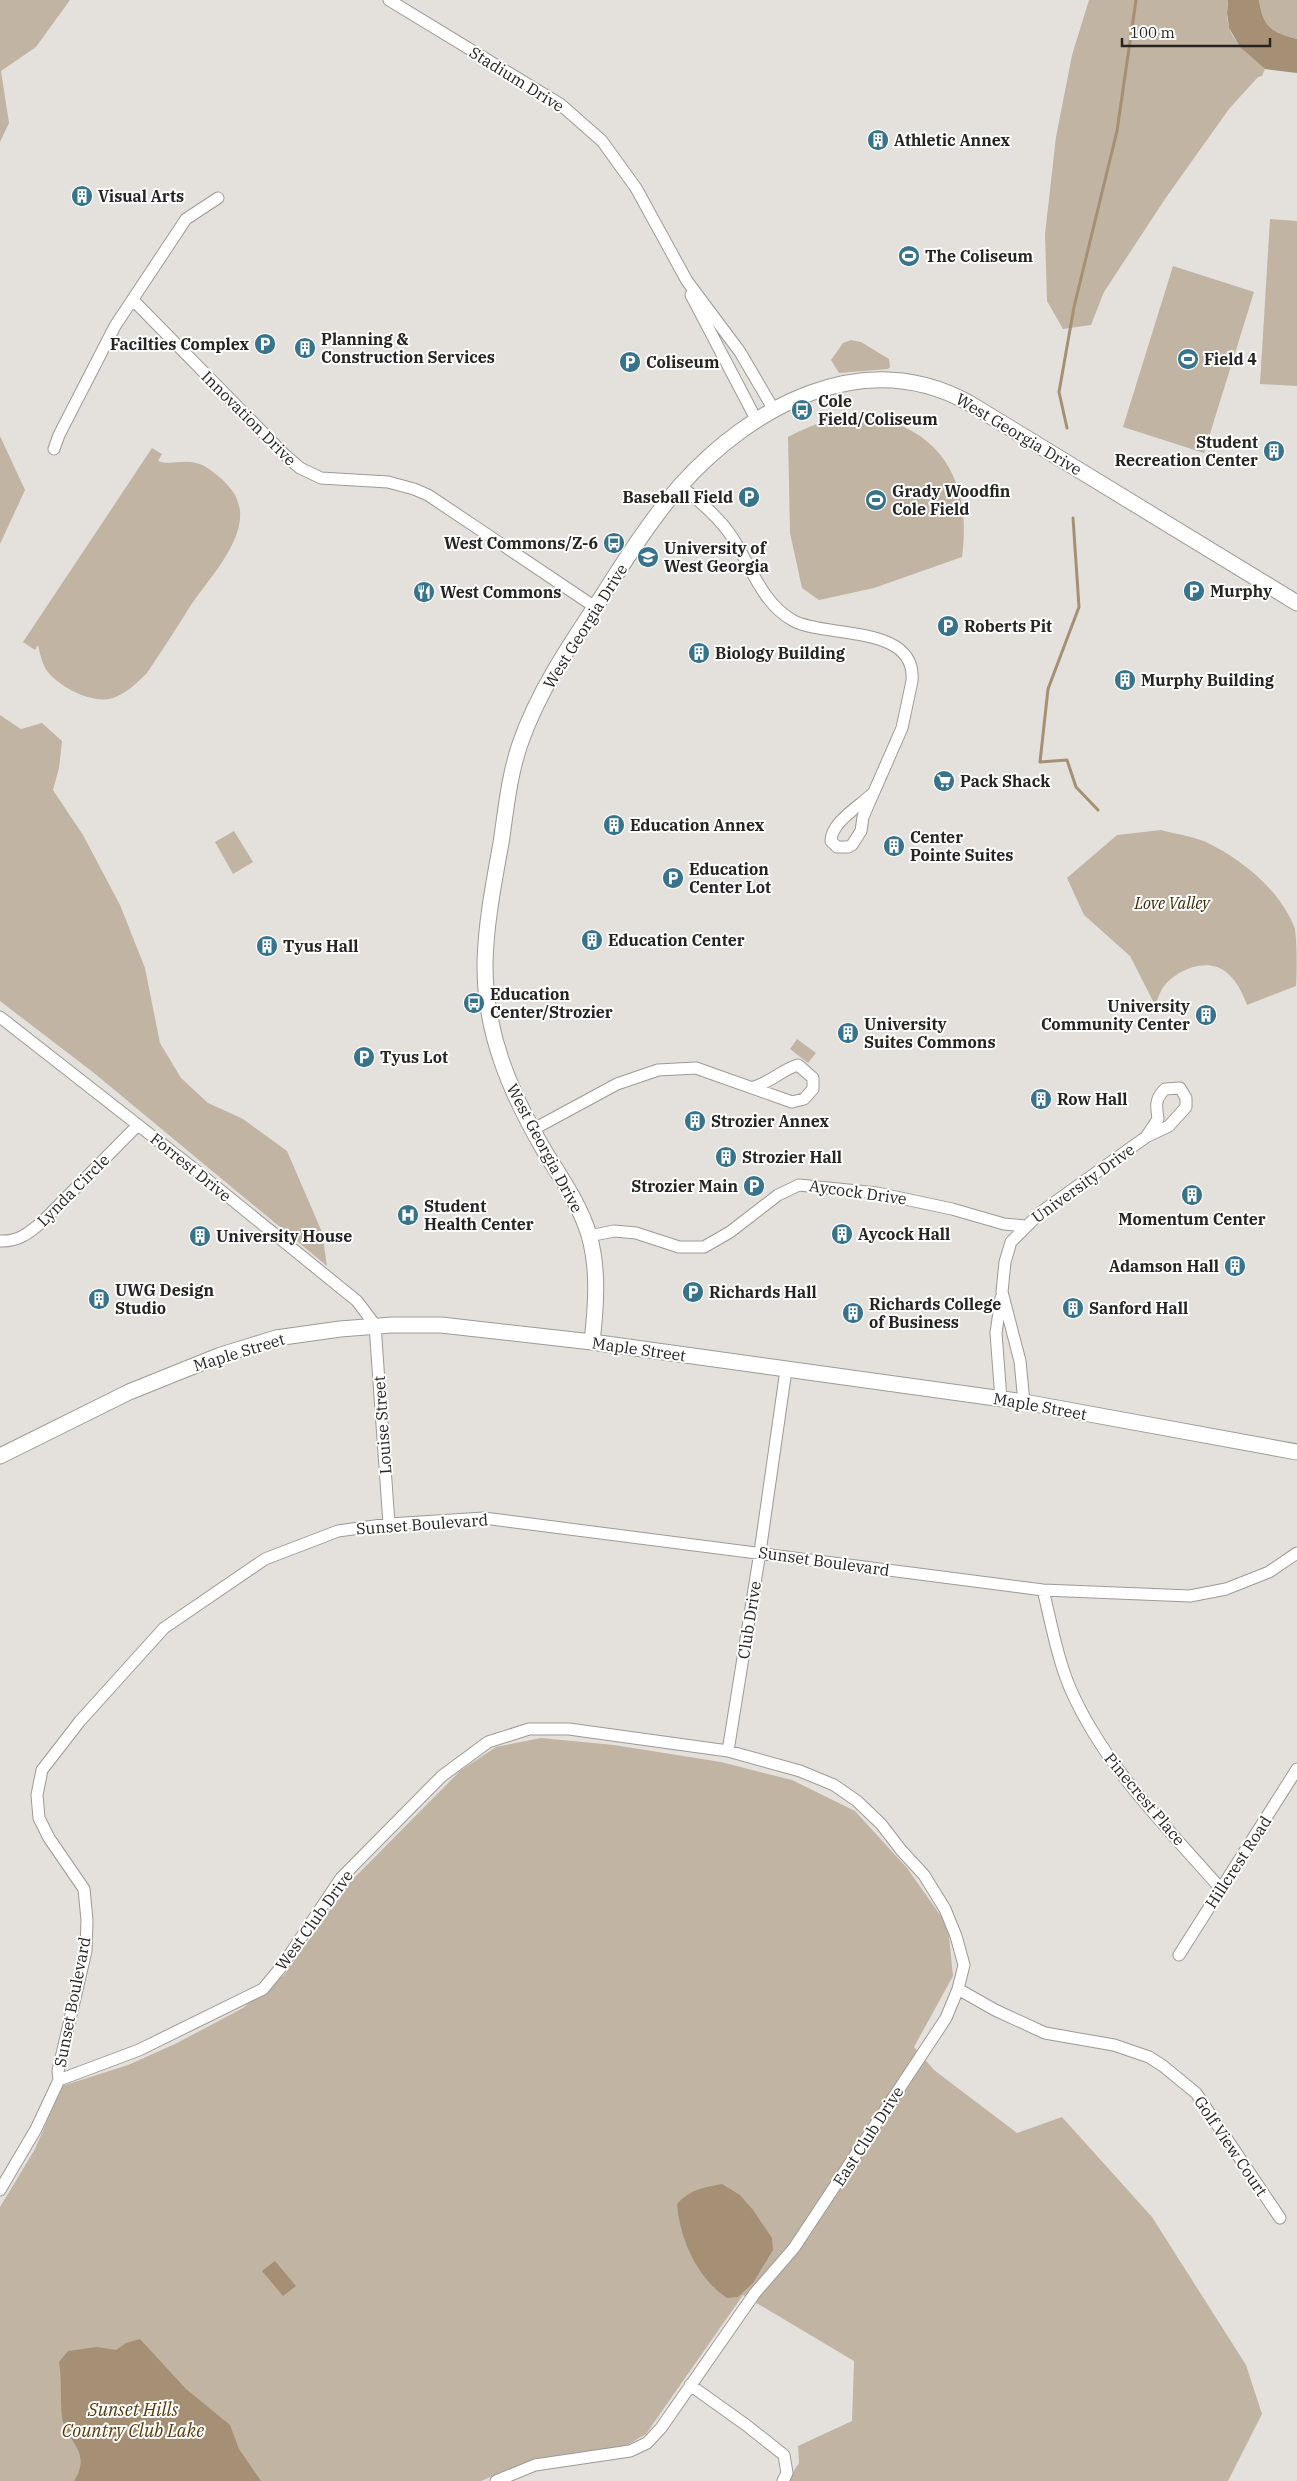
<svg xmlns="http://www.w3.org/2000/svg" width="1297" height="2481" font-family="'IBM Plex Serif',serif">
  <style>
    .green { fill: #c1b4a3 }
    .water { fill: #a59075 }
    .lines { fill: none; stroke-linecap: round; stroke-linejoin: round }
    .stream { stroke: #a59075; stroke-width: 3 }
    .street-casing { stroke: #9d9a96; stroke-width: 13 }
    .secondary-casing { stroke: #9d9a96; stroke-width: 17 }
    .street { stroke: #fff; stroke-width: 11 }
    .secondary { stroke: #fff; stroke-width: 15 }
    .labels { text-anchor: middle; stroke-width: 4; stroke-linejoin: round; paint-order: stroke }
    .street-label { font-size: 16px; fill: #252423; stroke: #fff }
    .poi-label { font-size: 16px; font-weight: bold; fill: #252423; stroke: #fff; text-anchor: start }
    .park-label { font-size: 16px; font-style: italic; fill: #3b2500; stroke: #fff }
    .water-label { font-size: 18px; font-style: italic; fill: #573904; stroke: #fff }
  </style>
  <rect width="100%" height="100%" fill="#e4e1dd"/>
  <path class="green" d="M0,0h70l-34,47 -35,24 8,52 -9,19z
    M1089,0h139c-6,37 14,47 37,69l-3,7 -4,1 -29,32 -64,90 -61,93 -13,33 -28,4 -16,-28 -2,-67 11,-97 16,-82z
    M1259,0h38v39c-26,-7 -34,-12 -38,-39z
    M1270,219l27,2v165l-37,-2z
    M1173,266l81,26 -50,161 -81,-26z
    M851,340l10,2 28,17 1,8 -2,2 -49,4 -8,-13 12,-17z
    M863,415c79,12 109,67 99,142l-88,31 -55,12 -17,-12 -12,-55 -2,-96c25,-13 47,-21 75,-22z
    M0,436l25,54 -25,54z
    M152,448l10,6 -4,7c14,6 31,-6 51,8 15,11 29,23 31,42 3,32 -32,69 -49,94 -14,23 -29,45 -44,68 -10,10 -23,23 -38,26 -21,3 -49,-12 -62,-28 -5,-7 -7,-18 -9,-26l-3,5 -12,-8z
    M0,715l21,14 21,-6 20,18 -3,27 -6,22 30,45 37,70 25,63 15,75 21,35 27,25 35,16 44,32 35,81 5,34 -233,-193 -94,-72z
    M1161,830c14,4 31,6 45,12 35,17 75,48 89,87 2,15 2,41 1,57l-49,19c-5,-13 -10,-24 -21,-33 -20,-16 -54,-1 -65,19 -2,4 -4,10 -6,14l-25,-49 -46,-41 -17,-37 50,-43z
    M234,831l19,31 -20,12 -18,-32z
    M797,1039l19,14 -8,10 -18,-14z
    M541,1738l73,7 107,17 71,18 63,31 52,57 41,58 5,50 -39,71 20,23 83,63 45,-16 90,100 94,148 16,49 -34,67h-441l12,-18 -1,-17 54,-25 2,-60 -111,-66 -97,139 -22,13 -92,13 -51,21h-481v-274l35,-58 27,-63 66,-21 49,-22 66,-35 41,-33 67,-94 109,-110 36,-24z"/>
  <path class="water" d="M1228,0h31c4,27 12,32 38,39v34l-32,-4 -25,-22 -11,-19 -2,-15z
    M722,2184l18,11 13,15 19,28 1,12 -20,33 -15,14 -11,1c-30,-20 -47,-59 -50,-94 12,-14 27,-17 45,-20z
    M275,2261l21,25 -13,10 -21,-25z
    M140,2339l46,50 44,36 9,24 22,32h-187c19,-30 -8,-39 -12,-64 -2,-18 0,-37 -3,-55l9,-11 29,-4 19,3 10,-7z"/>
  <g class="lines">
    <path class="stream" d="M1067,428l-8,-36 15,-85 43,-176 19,-131
      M1073,518l6,89 -31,82 -8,73 27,-2 9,27 22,23"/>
    <g class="street-casing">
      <path id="street" d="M389,0l171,104 42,37 34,47 51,93 53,71 34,58
        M691,295l66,126
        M133,300l152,155 15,13 21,10 67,4 26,7 14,6 167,112
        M54,449l5,-14 56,-109 71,-107 32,-21
        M681,486c18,15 38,31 51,51 19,29 30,67 62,84 32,17 123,3 118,60l-10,47 -39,89 -2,14 -9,14 -4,2h-11l-6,-6c0,-19 29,-35 41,-47
        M0,1017l193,151 164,133 18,24 14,199
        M532,1130l85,-46 41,-14 38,-2 96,34 12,-3 9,-10v-11l-15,-13c-15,4 -27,17 -44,22
        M589,1236l25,-5 22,2 43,14h25l26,-15 48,-37 21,-10 78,8 75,16 52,15 21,2
        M0,1241c18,1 29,-8 42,-19l96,-97
        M1001,1399l-5,-66 5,-35
        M1024,1402l-4,-41 -18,-69 3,-30 6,-20 30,-30 105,-75 23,-11 17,-19v-9l-6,-10 -15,1c-10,10 -9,16 -7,30l-12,18
        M1043,1590c8,32 14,67 27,98 34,78 95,137 150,200
        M728,1751l32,-199 26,-182
        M1179,1955l118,-186
        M958,1989l37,21 50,23 69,12 35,12 14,9 33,27 84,125
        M59,2080l-1,-9 28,-120 1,-31 -3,-31 -35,-51 -10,-20 -2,-23 5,-25 38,-49 84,-93 101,-69 73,-28 51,-7 95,-6 559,72 147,6 36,-7 43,-17 28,-19
        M0,2190l36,-61 23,-49 80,-30 124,-61 19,-23 59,-88 101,-102 46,-34 41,-13h40l159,22 72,20 34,14 23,16 24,23 20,26 23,25 21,34 11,27 8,29 -6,24 -12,29 -152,230 -39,45 -94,135 -14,15 -17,8 -95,14 -39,16
        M690,2385l56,40 38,30 3,18 -4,8"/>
    </g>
    <g class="secondary-casing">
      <path id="secondary" d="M592,1342c4,-36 7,-72 -3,-107 -9,-30 -28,-57 -44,-83 -35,-60 -61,-120 -60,-190 1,-40 9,-80 16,-119 5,-33 8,-67 19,-99 18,-52 49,-98 79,-143 25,-39 50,-79 80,-114 73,-82 185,-142 290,-84l328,200
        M0,1456l129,-64 92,-37 55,-17 64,-9 52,-4h49l151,17 432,60 273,50"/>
    </g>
    <use href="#street" class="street"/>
    <use href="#secondary" class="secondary"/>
  </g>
  <defs>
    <g id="building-disc" transform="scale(1.125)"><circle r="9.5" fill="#37748b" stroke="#fff"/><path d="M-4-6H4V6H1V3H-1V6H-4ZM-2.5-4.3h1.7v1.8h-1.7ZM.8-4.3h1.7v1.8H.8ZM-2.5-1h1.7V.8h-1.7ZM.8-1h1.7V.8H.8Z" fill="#fff"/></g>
    <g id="stadium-disc" transform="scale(1.125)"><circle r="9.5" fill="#37748b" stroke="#fff"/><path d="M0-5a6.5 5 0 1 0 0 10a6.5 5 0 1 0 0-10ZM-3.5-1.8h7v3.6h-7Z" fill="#fff"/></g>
    <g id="parking-disc" transform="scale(1.125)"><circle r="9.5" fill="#37748b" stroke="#fff"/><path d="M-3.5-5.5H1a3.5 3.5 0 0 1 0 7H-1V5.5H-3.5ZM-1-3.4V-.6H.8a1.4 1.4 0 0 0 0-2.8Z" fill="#fff"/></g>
    <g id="bus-disc" transform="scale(1.125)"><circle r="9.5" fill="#37748b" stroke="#fff"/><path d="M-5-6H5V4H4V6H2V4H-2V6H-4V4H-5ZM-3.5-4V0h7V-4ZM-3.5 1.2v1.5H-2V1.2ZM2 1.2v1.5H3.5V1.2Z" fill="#fff"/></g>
    <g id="university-disc" transform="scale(1.125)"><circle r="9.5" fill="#37748b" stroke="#fff"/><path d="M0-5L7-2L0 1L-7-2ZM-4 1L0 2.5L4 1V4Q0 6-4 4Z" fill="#fff"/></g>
    <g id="restaurant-disc" transform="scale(1.125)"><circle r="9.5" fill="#37748b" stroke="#fff"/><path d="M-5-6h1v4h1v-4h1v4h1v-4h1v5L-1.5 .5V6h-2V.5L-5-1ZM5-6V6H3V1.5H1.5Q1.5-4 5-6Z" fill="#fff"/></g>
    <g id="supermarket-disc" transform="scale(1.125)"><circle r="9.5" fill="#37748b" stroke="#fff"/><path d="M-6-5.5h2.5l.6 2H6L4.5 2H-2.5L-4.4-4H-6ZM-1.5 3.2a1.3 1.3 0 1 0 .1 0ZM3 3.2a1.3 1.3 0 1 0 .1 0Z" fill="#fff"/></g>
    <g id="hospital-disc" transform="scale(1.125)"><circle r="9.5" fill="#37748b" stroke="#fff"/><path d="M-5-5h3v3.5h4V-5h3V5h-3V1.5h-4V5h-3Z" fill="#fff"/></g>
  </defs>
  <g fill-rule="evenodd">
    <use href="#building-disc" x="878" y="140"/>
    <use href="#building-disc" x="82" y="196"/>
    <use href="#stadium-disc" x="909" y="256"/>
    <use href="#parking-disc" x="265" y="344"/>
    <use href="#building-disc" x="305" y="348"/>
    <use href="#stadium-disc" x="1188" y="359"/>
    <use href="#parking-disc" x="630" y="362"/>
    <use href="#bus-disc" x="802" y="410"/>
    <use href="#building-disc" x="1274" y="451"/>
    <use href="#parking-disc" x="749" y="497"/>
    <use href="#stadium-disc" x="876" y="500"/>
    <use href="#bus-disc" x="614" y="543"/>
    <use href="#university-disc" x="648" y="557"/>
    <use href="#parking-disc" x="1194" y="591"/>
    <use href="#restaurant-disc" x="424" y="592"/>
    <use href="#parking-disc" x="948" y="626"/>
    <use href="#building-disc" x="699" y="653"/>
    <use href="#building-disc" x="1125" y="680"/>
    <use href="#supermarket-disc" x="944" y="781"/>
    <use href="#building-disc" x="614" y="825"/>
    <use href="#building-disc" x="894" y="846"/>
    <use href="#parking-disc" x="673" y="878"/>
    <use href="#building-disc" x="592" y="940"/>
    <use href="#building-disc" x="267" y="946"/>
    <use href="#bus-disc" x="474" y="1003"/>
    <use href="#building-disc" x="1206" y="1015"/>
    <use href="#building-disc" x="848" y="1033"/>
    <use href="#parking-disc" x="364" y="1057"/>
    <use href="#building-disc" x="1041" y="1099"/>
    <use href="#building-disc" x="695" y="1121"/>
    <use href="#building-disc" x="726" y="1157"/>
    <use href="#parking-disc" x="754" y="1186"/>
    <use href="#building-disc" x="1192" y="1195"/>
    <use href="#hospital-disc" x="408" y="1215"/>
    <use href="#building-disc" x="842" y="1234"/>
    <use href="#building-disc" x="200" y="1236"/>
    <use href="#building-disc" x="1235" y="1266"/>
    <use href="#parking-disc" x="693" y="1292"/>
    <use href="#building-disc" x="99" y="1299"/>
    <use href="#building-disc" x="1073" y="1308"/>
    <use href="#building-disc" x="853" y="1313"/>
  </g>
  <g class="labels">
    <g class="street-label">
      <text transform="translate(517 79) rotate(32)" y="6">Stadium Drive</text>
      <text transform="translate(249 418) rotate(45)" y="6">Innovation Drive</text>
      <text transform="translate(1019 434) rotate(31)" y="6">West Georgia Drive</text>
      <text transform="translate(585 626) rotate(-58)" y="6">West Georgia Drive</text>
      <text transform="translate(545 1148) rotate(62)" y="6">West Georgia Drive</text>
      <text transform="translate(191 1167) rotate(39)" y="6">Forrest Drive</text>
      <text transform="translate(1083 1183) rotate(-36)" y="6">University Drive</text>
      <text transform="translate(73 1190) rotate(-45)" y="6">Lynda Circle</text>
      <text transform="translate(858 1192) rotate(8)" y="6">Aycock Drive</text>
      <text transform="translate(639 1349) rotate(8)" y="6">Maple Street</text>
      <text transform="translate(239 1352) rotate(-17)" y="6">Maple Street</text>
      <text transform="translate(1040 1406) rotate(10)" y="6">Maple Street</text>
      <text transform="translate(382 1425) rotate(-94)" y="6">Louise Street</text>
      <text transform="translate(422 1524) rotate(-4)" y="6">Sunset Boulevard</text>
      <text transform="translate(824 1561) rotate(8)" y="6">Sunset Boulevard</text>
      <text transform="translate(749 1620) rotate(-81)" y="6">Club Drive</text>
      <text transform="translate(1145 1799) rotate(50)" y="6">Pinecrest Place</text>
      <text transform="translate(1238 1862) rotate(-57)" y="6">Hillcrest Road</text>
      <text transform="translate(314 1920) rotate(-54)" y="6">West Club Drive</text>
      <text transform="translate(72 2002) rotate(-79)" y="6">Sunset Boulevard</text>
      <text transform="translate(868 2136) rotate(-57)" y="6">East Club Drive</text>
      <text transform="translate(1231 2146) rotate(56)" y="6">Golf View Court</text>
    </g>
    <g class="poi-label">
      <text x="894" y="146">Athletic Annex</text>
      <text x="98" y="202">Visual Arts</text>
      <text x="925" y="262">The Coliseum</text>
      <text x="321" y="345">Planning &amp;<tspan x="321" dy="18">Construction Services</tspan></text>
      <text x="249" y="350" text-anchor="end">Facilties Complex</text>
      <text x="1204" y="365">Field 4</text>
      <text x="646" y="368">Coliseum</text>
      <text x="818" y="407">Cole<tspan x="818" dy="18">Field/Coliseum</tspan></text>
      <text x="1258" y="448" text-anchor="end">Student<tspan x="1258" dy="18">Recreation Center</tspan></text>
      <text x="892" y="497">Grady Woodfin<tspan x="892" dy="18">Cole Field</tspan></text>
      <text x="733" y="503" text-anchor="end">Baseball Field</text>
      <text x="598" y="549" text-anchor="end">West Commons/Z-6</text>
      <text x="664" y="554">University of<tspan x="664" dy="18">West Georgia</tspan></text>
      <text x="1210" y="597">Murphy</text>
      <text x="440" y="598">West Commons</text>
      <text x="964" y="632">Roberts Pit</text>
      <text x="715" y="659">Biology Building</text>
      <text x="1141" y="686">Murphy Building</text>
      <text x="960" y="787">Pack Shack</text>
      <text x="630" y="831">Education Annex</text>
      <text x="910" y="843">Center<tspan x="910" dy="18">Pointe Suites</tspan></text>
      <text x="689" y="875">Education<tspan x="689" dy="18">Center Lot</tspan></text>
      <text x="608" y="946">Education Center</text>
      <text x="283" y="952">Tyus Hall</text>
      <text x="490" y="1000">Education<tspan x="490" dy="18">Center/Strozier</tspan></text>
      <text x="1190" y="1012" text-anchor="end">University<tspan x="1190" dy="18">Community Center</tspan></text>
      <text x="864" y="1030">University<tspan x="864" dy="18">Suites Commons</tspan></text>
      <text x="380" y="1063">Tyus Lot</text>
      <text x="1057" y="1105">Row Hall</text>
      <text x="711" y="1127">Strozier Annex</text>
      <text x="742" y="1163">Strozier Hall</text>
      <text x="738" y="1192" text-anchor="end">Strozier Main</text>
      <text x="424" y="1212">Student<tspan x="424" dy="18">Health Center</tspan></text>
      <text x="1192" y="1225" text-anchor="middle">Momentum Center</text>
      <text x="858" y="1240">Aycock Hall</text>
      <text x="216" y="1242">University House</text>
      <text x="1219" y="1272" text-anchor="end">Adamson Hall</text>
      <text x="115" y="1296">UWG Design<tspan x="115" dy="18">Studio</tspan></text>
      <text x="709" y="1298">Richards Hall</text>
      <text x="869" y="1310">Richards College<tspan x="869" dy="18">of Business</tspan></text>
      <text x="1089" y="1314">Sanford Hall</text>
    </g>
    <g class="park-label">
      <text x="1172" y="909">Love Valley</text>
    </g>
    <g class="water-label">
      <text x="133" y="2416">Sunset Hills<tspan x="133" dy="21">Country Club Lake</tspan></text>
    </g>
  </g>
  <path d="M1122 38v8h148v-8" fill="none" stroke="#252423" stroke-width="2.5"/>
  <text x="1130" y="38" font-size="15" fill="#252423" stroke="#ffffff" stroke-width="4" paint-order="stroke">100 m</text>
</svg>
